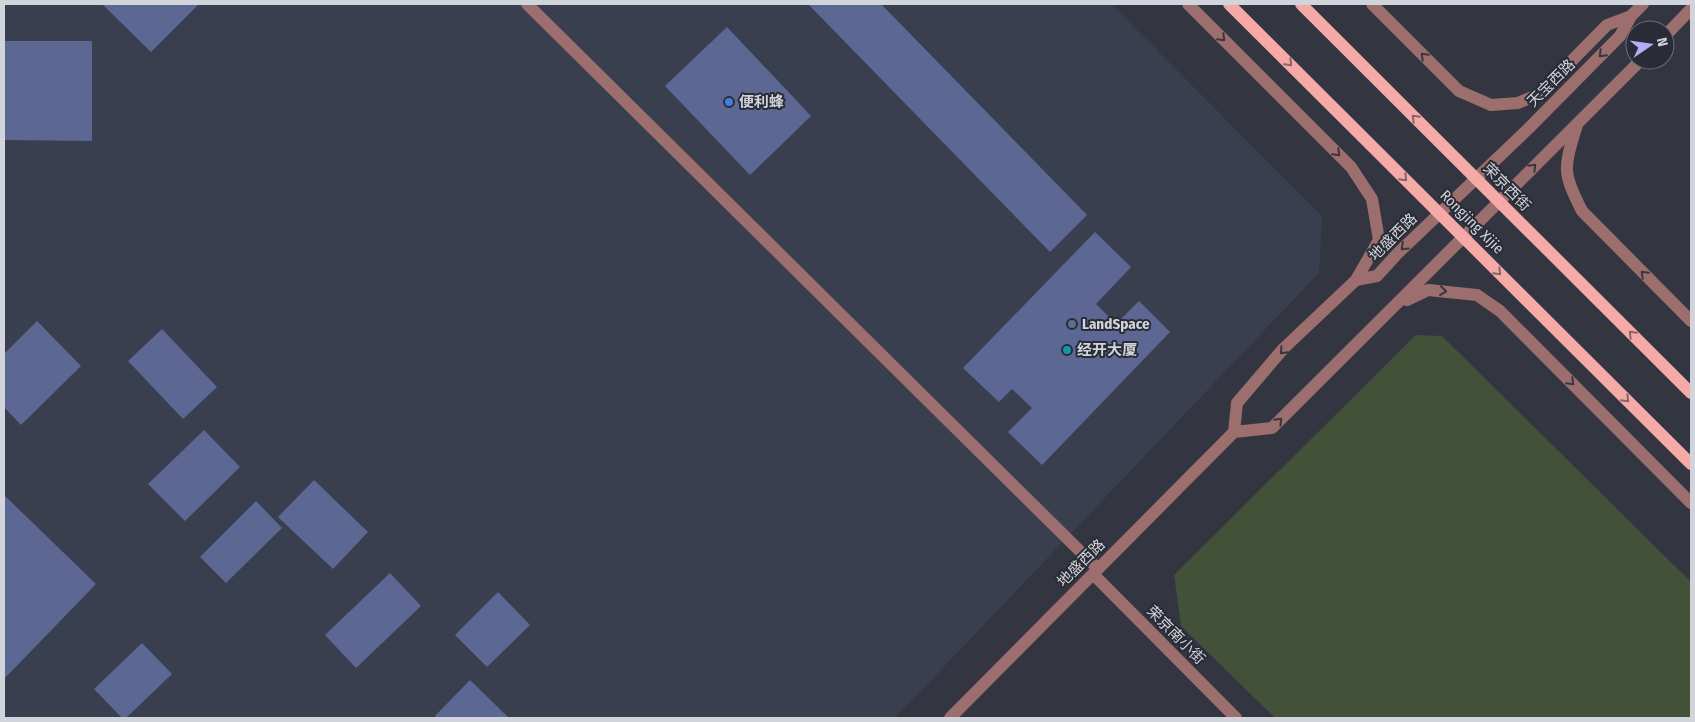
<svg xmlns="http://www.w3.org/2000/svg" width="1695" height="722" font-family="'Fira Sans Condensed','Noto Sans SC',sans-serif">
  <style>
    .built { fill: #3a3f4f }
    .green { fill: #425138 }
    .building { fill: #5d6794 }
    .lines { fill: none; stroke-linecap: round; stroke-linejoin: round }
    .minor { stroke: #9c6e6d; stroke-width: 12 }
    .major { stroke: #f5aaa8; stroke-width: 12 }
    .oneway { stroke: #3a363e }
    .oneway2 { stroke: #856569 }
    .shop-dot { fill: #3f7fe0; stroke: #292c36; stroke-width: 2 }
    .service-dot { fill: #5c6f8a; stroke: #292c36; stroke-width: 2 }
    .culture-dot { fill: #0f9aa8; stroke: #292c36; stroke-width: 2 }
    .labels { text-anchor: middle; stroke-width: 4; stroke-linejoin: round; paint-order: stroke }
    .street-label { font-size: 15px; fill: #d2d4db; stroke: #292c36 }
    .poi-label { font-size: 15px; font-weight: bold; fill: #d2d4db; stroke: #292c36; text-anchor: start }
  </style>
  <rect width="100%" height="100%" fill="#333640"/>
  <path class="built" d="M4,4h1107l211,212 -3,57 -424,445h-891z"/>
  <path class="green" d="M1416,335l26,1 249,246v136h-416l-94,-92 -7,-51z"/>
  <path class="building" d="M102,4h97l-48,48z
    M808,4h73l206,211 -37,37z
    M727,27l84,89 -61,59 -85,-89z
    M4,41h88v100l-88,-1z
    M1095,232l36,35 -35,37 20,20 23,-23 31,31 -128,133 -34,-33 24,-24 -20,-19 -13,13 -36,-34z
    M37,321l44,45 -60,59 -17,-18v-53z
    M162,329l55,58 -34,32 -55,-58z
    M204,430l36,37 -55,54 -37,-37z
    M314,480l54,52 -35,37 -55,-52z
    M4,495l92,89 -92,95z
    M256,501l26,27 -56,55 -26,-26z
    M390,573l31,33 -65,62 -31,-33z
    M498,592l32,33 -43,42 -32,-32z
    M142,643l30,31 -46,44h-4l-28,-29z
    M470,680l39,38h-72l-2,-2z"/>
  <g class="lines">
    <path class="minor" d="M527,4l571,565
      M1188,4l163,163 21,32 7,41 -23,40
      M1372,4l87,87 32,14 27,-2 21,-9 68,-69 24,-9
      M1665,36l26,-27
      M1577,125c-4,14 -11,31 -10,46 1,13 9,28 15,40l109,110
      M1407,300l21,-10 49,5 23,16 191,192
      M1234,432l38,-4 369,-368
      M1093,574l143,144
      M950,718l284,-286 3,-29 46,-54 73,-69 21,-4 21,-23 131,-125 91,-92 11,-20 12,-12"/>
    <path class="major" d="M1229,4l462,460
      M1301,4l390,389"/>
  </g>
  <defs><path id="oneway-chevron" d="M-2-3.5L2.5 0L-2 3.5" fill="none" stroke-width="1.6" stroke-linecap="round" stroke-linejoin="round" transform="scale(1.25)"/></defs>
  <g class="oneway">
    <use href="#oneway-chevron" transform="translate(1222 38) rotate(45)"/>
    <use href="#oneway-chevron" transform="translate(1602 54) rotate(135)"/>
    <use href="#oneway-chevron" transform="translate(1424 56) rotate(-135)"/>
    <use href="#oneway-chevron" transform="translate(1337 153) rotate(45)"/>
    <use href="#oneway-chevron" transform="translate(1533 167) rotate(-45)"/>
    <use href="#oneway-chevron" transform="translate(1404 247) rotate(137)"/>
    <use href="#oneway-chevron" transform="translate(1644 274) rotate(-135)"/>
    <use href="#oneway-chevron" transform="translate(1443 291) rotate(6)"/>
    <use href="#oneway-chevron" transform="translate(1283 351) rotate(133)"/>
    <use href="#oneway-chevron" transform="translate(1571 382) rotate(45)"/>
    <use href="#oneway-chevron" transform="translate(1279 421) rotate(-45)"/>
  </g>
  <g class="oneway2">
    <use href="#oneway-chevron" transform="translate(1289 63) rotate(45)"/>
    <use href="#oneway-chevron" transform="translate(1415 118) rotate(-135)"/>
    <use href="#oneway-chevron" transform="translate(1404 178) rotate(45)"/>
    <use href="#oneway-chevron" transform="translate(1498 272) rotate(45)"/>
    <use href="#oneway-chevron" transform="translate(1632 334) rotate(-135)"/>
    <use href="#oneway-chevron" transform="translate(1626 399) rotate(45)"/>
  </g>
  <circle class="shop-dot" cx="729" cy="102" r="5"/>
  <circle class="service-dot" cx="1072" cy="324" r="5"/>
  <circle class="culture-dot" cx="1067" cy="350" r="5"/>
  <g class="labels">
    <g class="street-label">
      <text transform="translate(1551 83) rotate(-45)" y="5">天宝西路</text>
      <text transform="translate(1507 187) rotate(45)" y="5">荣京西街</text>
      <text transform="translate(1472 222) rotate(45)" y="5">Rongjing Xijie</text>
      <text transform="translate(1393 237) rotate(-45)" y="5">地盛西路</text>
      <text transform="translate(1081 563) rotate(-45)" y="5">地盛西路</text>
      <text transform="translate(1176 635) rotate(45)" y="5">荣京南小街</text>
    </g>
    <g class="poi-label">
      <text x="739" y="107">便利蜂</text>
      <text x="1082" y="329">LandSpace</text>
      <text x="1077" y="355">经开大厦</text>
    </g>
  </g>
  <rect width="1695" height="722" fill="none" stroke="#d2d4db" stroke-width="10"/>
  <g transform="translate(1650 45) rotate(77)"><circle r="24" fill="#292c36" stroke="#6d6f78"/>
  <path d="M0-4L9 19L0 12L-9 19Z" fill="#b8abf7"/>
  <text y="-8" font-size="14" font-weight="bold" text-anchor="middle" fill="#d2d4db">N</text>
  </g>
</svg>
